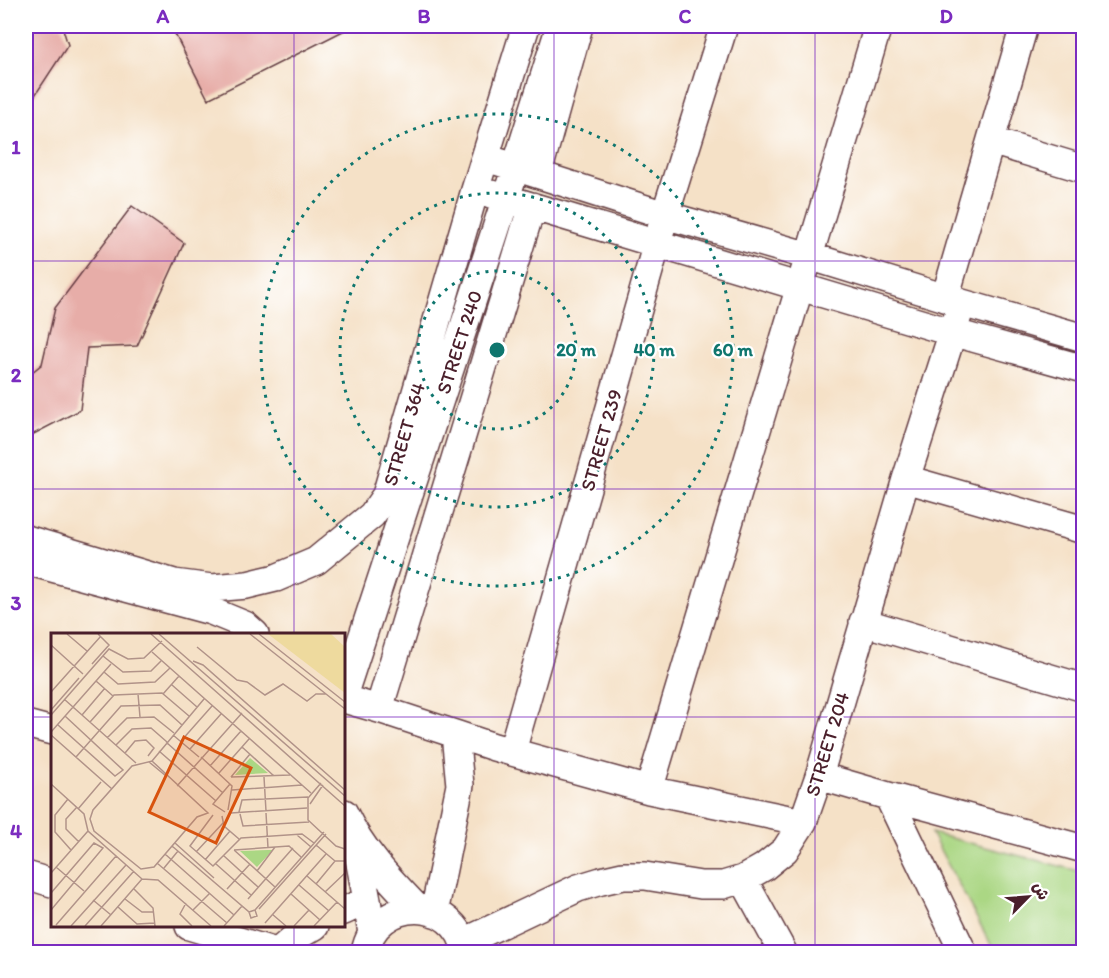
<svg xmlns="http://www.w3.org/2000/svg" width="1109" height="978" font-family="Itim,'Playpen Sans Arabic',sans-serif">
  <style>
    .green { fill: #abd784; stroke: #7a7b58; stroke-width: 1.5 }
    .building { fill: #e7ada8 }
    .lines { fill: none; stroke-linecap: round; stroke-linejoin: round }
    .street-casing { stroke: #643c42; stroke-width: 30 }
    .street { stroke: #fff; stroke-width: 27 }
    .grid { fill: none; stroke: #7b2cbf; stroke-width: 1.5; stroke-opacity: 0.55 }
    .ring { fill: none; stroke: #0f766e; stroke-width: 3; stroke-dasharray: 3 6 }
    .labels { text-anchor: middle; stroke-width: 4.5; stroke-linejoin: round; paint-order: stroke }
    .street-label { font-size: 20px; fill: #4a1f2b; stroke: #fff }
    .inset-road { fill: none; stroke: #b19389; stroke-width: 1.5 }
    .view { fill: #d8530f; fill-opacity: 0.15; stroke: #d8530f; stroke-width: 3 }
    .inset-edge { fill: none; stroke: #4a1f2b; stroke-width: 3 }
    .centre { fill: #0f766e; stroke: #fff; stroke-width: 3 }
    .ring-label { font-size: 18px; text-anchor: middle; font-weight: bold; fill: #0f766e; stroke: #fff; stroke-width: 4.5; stroke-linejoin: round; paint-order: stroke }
    .neatline { fill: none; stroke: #7b2cbf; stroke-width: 2 }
    .grid-label { font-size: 20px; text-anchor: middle; font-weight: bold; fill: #7b2cbf }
  </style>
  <rect width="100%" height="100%" fill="#fff"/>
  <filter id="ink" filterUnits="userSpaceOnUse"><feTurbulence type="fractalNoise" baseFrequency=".0167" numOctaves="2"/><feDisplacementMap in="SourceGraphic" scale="12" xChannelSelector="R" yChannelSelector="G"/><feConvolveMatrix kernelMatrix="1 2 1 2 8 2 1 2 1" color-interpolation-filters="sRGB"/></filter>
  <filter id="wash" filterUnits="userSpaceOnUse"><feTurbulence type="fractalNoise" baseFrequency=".008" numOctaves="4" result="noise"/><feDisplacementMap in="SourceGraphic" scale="24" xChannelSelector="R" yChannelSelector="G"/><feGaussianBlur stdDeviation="1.35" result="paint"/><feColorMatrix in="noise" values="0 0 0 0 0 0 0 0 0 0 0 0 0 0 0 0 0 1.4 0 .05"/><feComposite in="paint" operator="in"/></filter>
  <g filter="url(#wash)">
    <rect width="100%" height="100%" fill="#f5e1c7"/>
    <path class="green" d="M931,833l152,39v80h-88z"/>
    <g id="blocks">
      <path class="building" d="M26,26h36l6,19 -42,64z
        M191,26h162l-145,73 -33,-65z
        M132,206l52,37 -47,103 -50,2 -7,62 -54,28v-61l16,-13 13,-56z"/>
    </g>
  </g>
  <g filter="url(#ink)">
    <use href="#blocks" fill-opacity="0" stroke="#643c42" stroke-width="1.5"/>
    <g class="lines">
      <g class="street-casing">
        <path id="street" d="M991,141l93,28
          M499,162l166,53 144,41 153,47 122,35
          M538,173l41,-147
          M491,194l446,134 147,41
          M945,298l79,-272
          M906,479l178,51
          M26,539l148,44 38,5 35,-3 29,-7 40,-17 56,-46 14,-20 89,-305 51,-164
          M26,561l185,50 34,14 10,9
          M863,622l221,66
          M344,693l162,-495 54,-172
          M344,699l35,10 76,25
          M379,709l153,-503
          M26,724l26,7
          M512,751l153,-536 59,-189
          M819,776l69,20 196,53
          M649,790l229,-764
          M888,796l75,156
          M344,813c18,38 45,66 74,96
          M356,843l11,57 5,34
          M26,875l26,8
          M743,879l40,73
          M344,911l23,-11
          M434,913l26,-128 -5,-51 39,13 155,43 154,32
          M189,926l87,26
          M464,942l114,-54 23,-7 22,-5h22l56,9h22l20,-6 21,-12 21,-17 18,-28 16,-46 87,-297 56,-176
          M278,952l16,-14 21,-12
          M365,952c11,-56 91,-57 101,0"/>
      </g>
      <use href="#street" class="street"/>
    </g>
  </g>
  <path class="grid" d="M294,26v608M554,26v926M815,26v926M26,261h1058M26,489h1058M26,717h26M344,717h740M294,926v26"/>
  <g class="ring">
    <circle cx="497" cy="350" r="79"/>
    <circle cx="497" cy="350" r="157"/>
    <circle cx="497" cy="350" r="236"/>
  </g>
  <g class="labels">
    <g class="street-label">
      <text transform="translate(459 342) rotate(-72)" y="7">STREET 240</text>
      <text transform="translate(404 434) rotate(-74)" y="7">STREET 364</text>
      <text transform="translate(601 440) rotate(-74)" y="7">STREET 239</text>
      <text transform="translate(827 744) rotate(-73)" y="7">STREET 204</text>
    </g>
  </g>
  <g transform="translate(51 633)">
    <rect width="294" height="294" fill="#f5e1c7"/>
    <path d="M199,125l18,15 -33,2zM217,217h5l-16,17 -17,-16z" fill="#abd784"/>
    <path d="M217,1h63l14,13v46z" fill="#eeda9e"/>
    <path class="inset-road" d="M16,1l20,17M100,1l194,172M108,1l186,162M199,1l95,75M208,1l86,68M0,12l32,29M146,14l40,33 10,2 18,13 18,-11 24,17 9,-7h10M101,19l159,141M52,23l20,16 28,-1 10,-10M142,28l10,4 142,125M41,31l17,-19 -11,-11M53,39l14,12 37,-2 15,-14M45,48l17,15M121,52l25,22M0,59l50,-56M87,61l2,23M112,61l16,-18M13,66l72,64M0,77l28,-32M0,82l58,-66 19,10 16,-1 18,-17M31,82l23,-27M39,89l24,-27 48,-2 27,23M7,92l57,51 8,-6 -58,-54M0,99l60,-68M0,102l61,54M122,102l26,22M56,105l20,-20 27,-1 20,16M130,108l31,-35M115,109l57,51M65,112l16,-16 19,-1 16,14M191,114l32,29M139,116l31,-35M108,118l57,50M74,120l10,-12 11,-1 8,8 -6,8M25,124l45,-51 39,-1 22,20M150,124l31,29 -4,24M101,128l56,52 -11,4 -43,50 -13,2 -47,-38 -4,-12 3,-9 39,-44zM101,128l52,-62M98,129l17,14M159,133l31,-35M168,140l30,-34M180,144l59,-2M180,144l19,-23M213,144l2,34M270,150l-13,15v22l28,26 9,3M0,151l33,30 4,17 54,48M126,153l65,-73M181,157l70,-5M17,166l-13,16v17l16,18M259,171l13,-19M26,174l-11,12v10l13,13M27,176l23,-27M174,179l-12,-8 17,-20M188,179l3,-12 66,-3M180,180l76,-5M215,180l2,35M189,181l3,12 66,-4M162,182l-23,31 23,20 28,-28 61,-4 12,9M171,183l2,10 15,13M246,202l14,12M124,210l39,35M265,212l19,16M121,213l77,66 2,6 6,-2 -2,-6 -6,2M183,217l55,-4 12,11M183,217l41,37M145,219l27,-29M114,221l69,61M173,223l34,31M154,227l25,-29M106,230l70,60M165,231l35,31M5,234l28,24M113,235l14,-17M206,238l18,-24M0,240l37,-42M256,243l38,33M91,246l16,1 53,46M265,251l19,-23h10M248,252l30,26M83,256l19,19 2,18M176,256l23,-25M274,259l20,-19M0,260l43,-50 9,5 -52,62M240,261l29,26M74,266l17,13h12M197,266l45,-51M42,267l18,15M135,270l-6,11 12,12M67,274l19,17 17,-1M208,276l67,-75M142,277l17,-17M204,277l69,-78M221,281l14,12M214,290l61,-69M5,292l60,-69M20,293l55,-61M34,293l49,-55M50,293l41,-47M173,293l18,-20M243,293l15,-16M263,293l23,-24"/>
    <path class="view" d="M133,104l67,31 -35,75 -67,-31z"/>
    <rect width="294" height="294" class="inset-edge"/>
  </g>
  <circle cx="497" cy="350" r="9" class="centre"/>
  <g class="ring-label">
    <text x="576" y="356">20 m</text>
    <text x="654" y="356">40 m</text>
    <text x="733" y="356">60 m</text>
  </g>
  <rect width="1109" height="978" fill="none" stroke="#fff" stroke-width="66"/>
  <g transform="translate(1028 897) rotate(65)" stroke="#ffffff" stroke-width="4.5" paint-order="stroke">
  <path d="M0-4.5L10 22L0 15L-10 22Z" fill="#4a1f2b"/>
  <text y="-9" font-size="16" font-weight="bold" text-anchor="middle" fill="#4a1f2b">ش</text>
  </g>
  <rect x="33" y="33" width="1043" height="912" class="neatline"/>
  <g class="grid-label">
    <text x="163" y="23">A</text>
    <text x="424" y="23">B</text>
    <text x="685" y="23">C</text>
    <text x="946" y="23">D</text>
    <text x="16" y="154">1</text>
    <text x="16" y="382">2</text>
    <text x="16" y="610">3</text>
    <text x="16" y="838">4</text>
  </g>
</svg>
